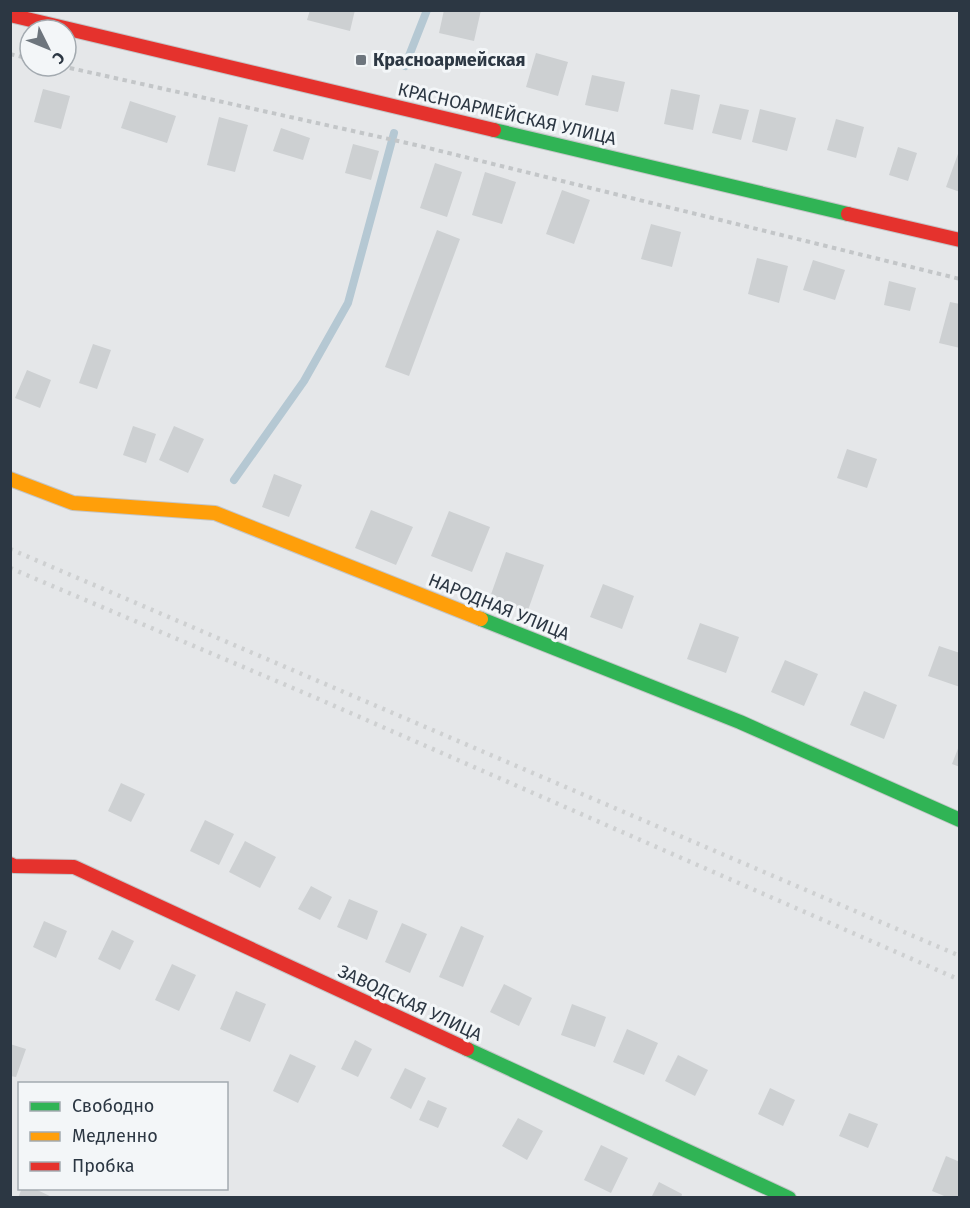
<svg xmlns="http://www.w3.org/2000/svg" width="970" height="1208" font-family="'Fira Sans',sans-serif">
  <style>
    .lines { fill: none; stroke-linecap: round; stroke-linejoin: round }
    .stream { stroke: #b5c8d3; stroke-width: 8 }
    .building { fill: #cdd0d2 }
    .fast-casing { stroke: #c3c5c7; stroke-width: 16 }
    .slow-casing { stroke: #c3c5c7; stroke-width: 16 }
    .jam-casing { stroke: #c3c5c7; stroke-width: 16 }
    .path { stroke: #c3c6c8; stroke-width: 4; stroke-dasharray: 4.5 4.5; stroke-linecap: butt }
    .fast { stroke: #30b455; stroke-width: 14 }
    .slow { stroke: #ff9f0a; stroke-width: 14 }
    .jam { stroke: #e5322d; stroke-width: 14 }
    .rail { stroke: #ced0d1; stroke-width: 4.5; stroke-dasharray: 3 6; stroke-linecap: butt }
    .poi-dot { fill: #6d757d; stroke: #f3f6f8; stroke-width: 2 }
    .labels { text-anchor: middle; stroke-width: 6; stroke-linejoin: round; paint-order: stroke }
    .poi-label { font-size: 18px; font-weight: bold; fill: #2c3743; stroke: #f3f6f8; text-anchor: start }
    .street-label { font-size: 18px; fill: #2c3743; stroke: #f3f6f8 }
  </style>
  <rect width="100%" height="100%" fill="#e5e7e9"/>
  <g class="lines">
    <path class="stream" d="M405,66l22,-56
      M234,480l70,-99 44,-78 46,-170"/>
  </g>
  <path class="building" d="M310,10h45l-5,21 -43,-11z
    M444,10h37l-7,31 -35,-8z
    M536,53l32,9 -10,34 -32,-9z
    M592,75l33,7 -7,30 -33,-7z
    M43,89l27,7 -9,33 -27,-7z
    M671,89l29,6 -7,35 -29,-6z
    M130,101l46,15 -9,27 -46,-15z
    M720,104l29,6 -8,30 -29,-7z
    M760,109l36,9 -9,33 -35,-9z
    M219,117l29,8 -13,47 -28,-7z
    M836,119l28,8 -8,31 -29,-8z
    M281,128l29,10 -7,22 -30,-9z
    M353,144l26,7 -8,29 -26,-7z
    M898,147l19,6 -9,28 -19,-6z
    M959,151l1,1v40l-14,-5z
    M435,163l27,9 -15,45 -27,-9z
    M485,172l31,10 -14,42 -30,-9z
    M562,190l28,10 -16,44 -28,-10z
    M651,224l30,8 -9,35 -31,-8z
    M437,230l23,9 -51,137 -24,-9z
    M757,258l31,8 -9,37 -31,-9z
    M813,260l32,10 -10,30 -32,-10z
    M889,281l27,7 -6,23 -26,-6z
    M950,302l10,2v44l-21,-5z
    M93,344l18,6 -14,39 -18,-6z
    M27,370l24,10 -11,28 -25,-10z
    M133,426l23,8 -10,29 -23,-8z
    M174,426l30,13 -16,34 -29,-13z
    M847,449l30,10 -10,29 -30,-10z
    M274,474l28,11 -13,32 -27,-10z
    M371,510l42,17 -17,38 -41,-17z
    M449,511l41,16 -18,45 -41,-16z
    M506,552l38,13 -17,48 -38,-13z
    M603,584l31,12 -12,33 -32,-12z
    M700,623l39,14 -13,36 -39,-14z
    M939,646l21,7v34l-32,-11z
    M785,660l33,14 -14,32 -33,-14z
    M864,691l33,14 -13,34 -34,-14z
    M959,746h1v21l-8,-3z
    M121,783l24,11 -14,28 -23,-11z
    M205,820l29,14 -15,31 -29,-14z
    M245,841l31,16 -16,31 -31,-16z
    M311,886l21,11 -12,23 -22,-11z
    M349,899l29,12 -11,29 -30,-13z
    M44,921l23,10 -11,27 -23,-11z
    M402,923l25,11 -17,39 -25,-11z
    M461,926l23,10 -21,51 -24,-10z
    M112,930l22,11 -14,29 -22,-11z
    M172,964l24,11 -17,36 -24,-11z
    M504,984l28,14 -13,28 -29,-14z
    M236,991l30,13 -16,38 -30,-13z
    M572,1004l34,13 -11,30 -34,-12z
    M627,1029l31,14 -14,32 -31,-13z
    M355,1040l17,9 -14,28 -17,-8z
    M10,1044l16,5 -10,28 -6,-1z
    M290,1054l26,12 -18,37 -25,-12z
    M678,1055l30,15 -13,26 -30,-15z
    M405,1068l21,10 -15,31 -21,-11z
    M770,1088l25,12 -12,26 -25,-12z
    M428,1100l19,8 -9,20 -19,-8z
    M849,1113l29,11 -10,24 -29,-12z
    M518,1118l25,13 -16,29 -25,-14z
    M601,1145l27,13 -17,35 -27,-13z
    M946,1156l14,6v36h-11l-17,-7z
    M659,1182l23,12 -1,4h-30z
    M22,1188h11l21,10h-36z"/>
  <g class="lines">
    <g class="fast-casing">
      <path id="fast" d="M494,130l354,84
        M481,619l259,103 220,98
        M467,1049l322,149"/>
    </g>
    <g class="slow-casing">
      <path id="slow" d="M10,479l63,24 142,10 266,106"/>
    </g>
    <g class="jam-casing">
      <path id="jam" d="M10,15l484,115
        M848,214l112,26
        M10,864l4,2 60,1 393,182"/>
    </g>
    <path class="path" d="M10,54l20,5
      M61,66l355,79 544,134"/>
    <use href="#fast" class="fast"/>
    <use href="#slow" class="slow"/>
    <use href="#jam" class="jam"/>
    <path class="rail" d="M10,549l950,407
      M10,568l304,129 646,283"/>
  </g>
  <rect class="poi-dot" x="355" y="54" width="12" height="12" rx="3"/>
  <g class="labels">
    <g class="poi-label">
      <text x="373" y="66">Красноармейская</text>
    </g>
    <g class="street-label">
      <text transform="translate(507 114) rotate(13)" y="6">КРАСНОАРМЕЙСКАЯ УЛИЦА</text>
      <text transform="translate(499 607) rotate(22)" y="6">НАРОДНАЯ УЛИЦА</text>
      <text transform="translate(410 1003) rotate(25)" y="6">ЗАВОДСКАЯ УЛИЦА</text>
    </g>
  </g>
  <rect width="970" height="1208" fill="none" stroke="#2c3743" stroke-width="24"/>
  <rect x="18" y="1082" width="210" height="108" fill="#f3f6f8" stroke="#a3aab0" stroke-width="1.5"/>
  <rect x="30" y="1102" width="30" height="9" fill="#30b455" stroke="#a3aab0" stroke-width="1.5"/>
  <text x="72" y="1112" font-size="18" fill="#2c3743">Свободно</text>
  <rect x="30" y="1132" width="30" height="9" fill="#ff9f0a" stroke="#a3aab0" stroke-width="1.5"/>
  <text x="72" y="1142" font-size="18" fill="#2c3743">Медленно</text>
  <rect x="30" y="1162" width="30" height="9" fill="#e5322d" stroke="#a3aab0" stroke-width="1.5"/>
  <text x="72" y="1172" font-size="18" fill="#2c3743">Пробка</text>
  <g transform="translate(48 48) rotate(133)"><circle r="28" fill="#f3f6f8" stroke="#a3aab0" stroke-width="1.5"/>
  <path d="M0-4.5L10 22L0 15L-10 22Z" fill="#6d757d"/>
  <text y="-9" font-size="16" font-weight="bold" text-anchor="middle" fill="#2c3743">С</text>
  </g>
</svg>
